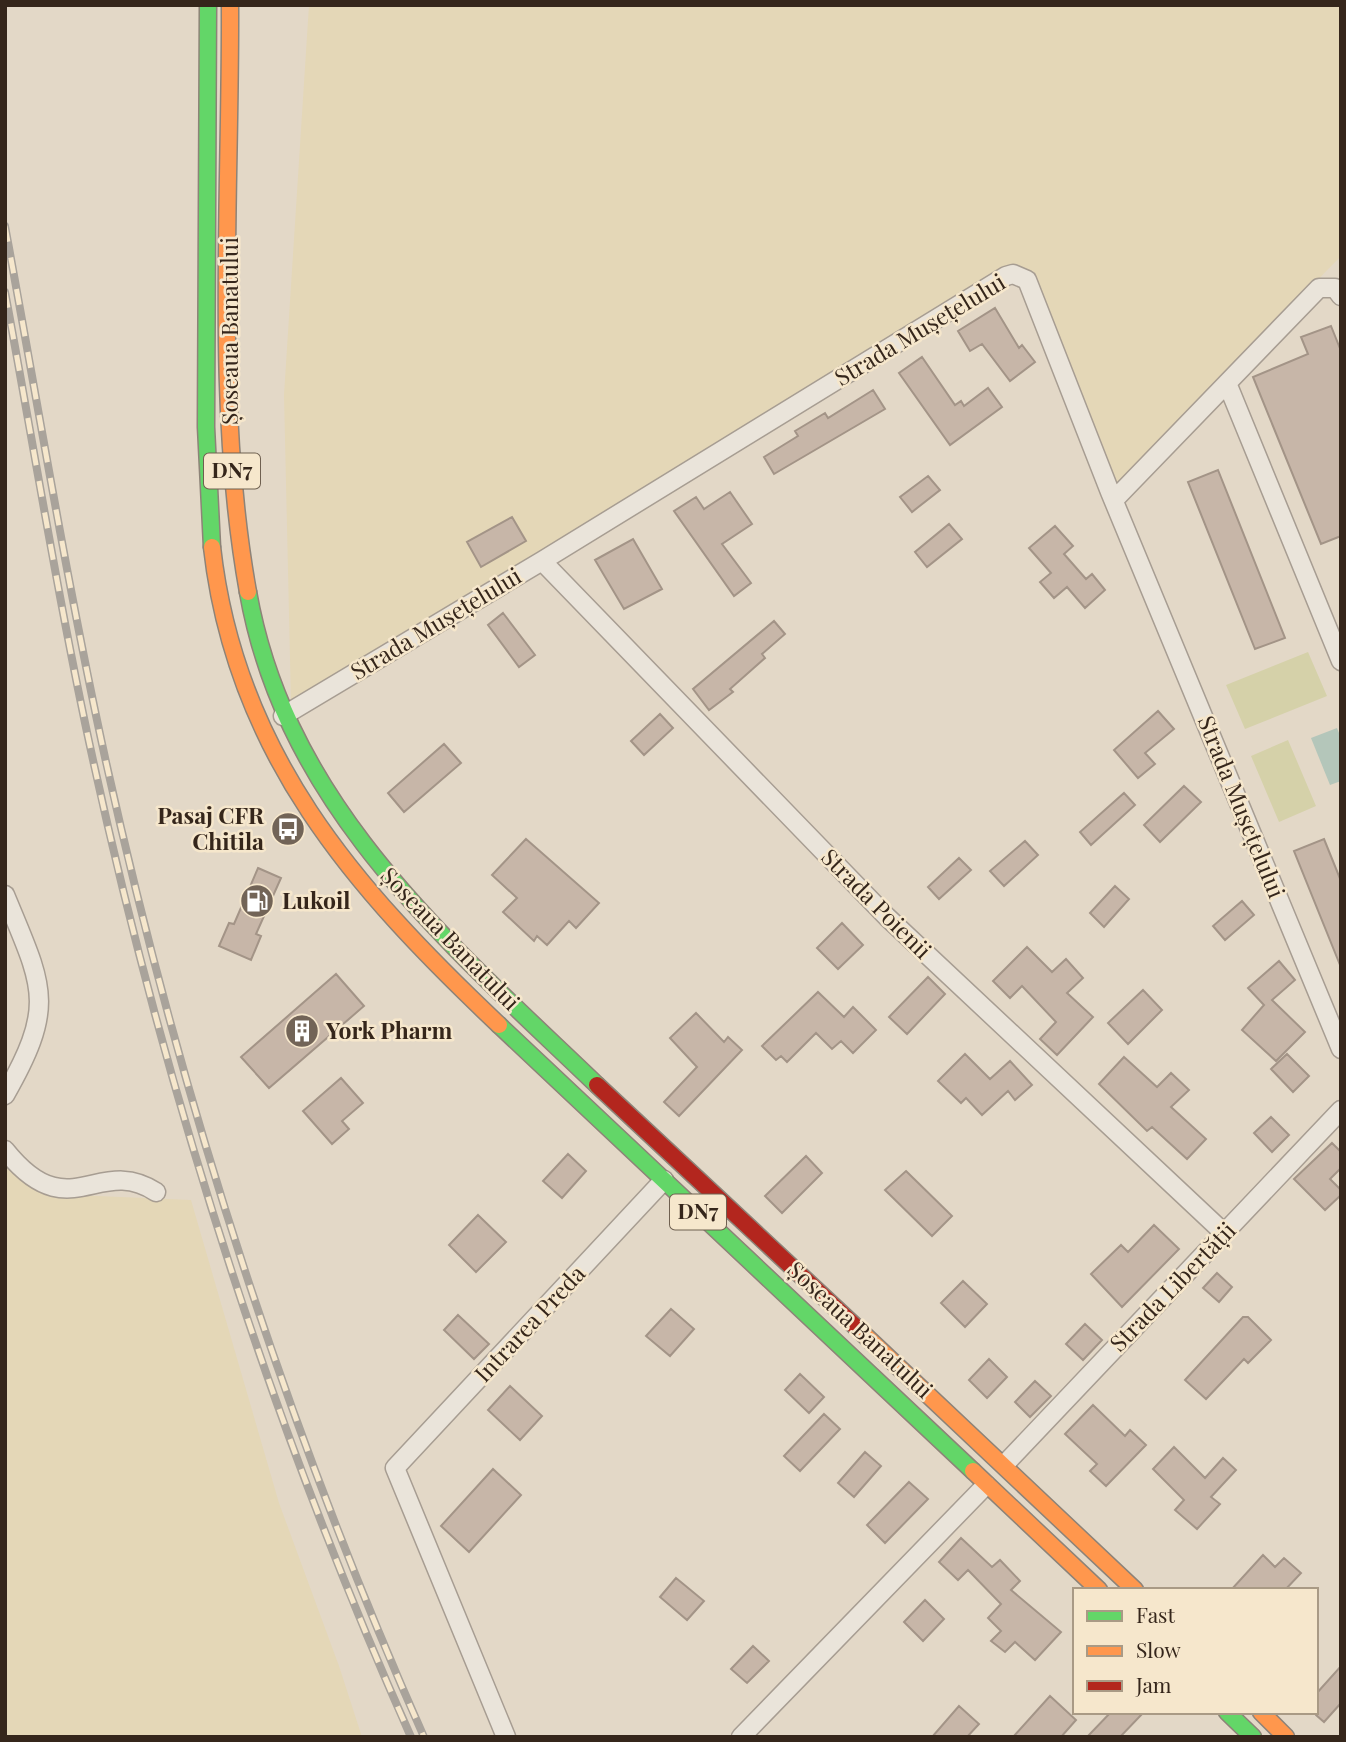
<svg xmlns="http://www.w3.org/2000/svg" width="1346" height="1742" font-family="'Playfair Display',serif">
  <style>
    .farmland { fill: #e4d7b7 }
    .green { fill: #d5d1a9 }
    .water { fill: #b4c6ba }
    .building { fill: #c7b6a8; stroke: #a39487; stroke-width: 2 }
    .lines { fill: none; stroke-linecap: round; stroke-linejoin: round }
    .street-casing { stroke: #a79d92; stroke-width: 21 }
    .fast-casing { stroke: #8d8378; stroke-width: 19 }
    .slow-casing { stroke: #8d8378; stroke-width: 19 }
    .jam-casing { stroke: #8d8378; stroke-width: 19 }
    .street { stroke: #eae4da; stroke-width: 18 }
    .fast { stroke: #63d668; stroke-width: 16 }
    .slow { stroke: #ff974d; stroke-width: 16 }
    .jam { stroke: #b3261e; stroke-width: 16 }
    .rail-casing { stroke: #a9a39b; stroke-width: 8 }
    .rail { stroke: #f6e7cc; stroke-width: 5; stroke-dasharray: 16; stroke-linecap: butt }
    .labels { text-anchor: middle; stroke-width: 5; stroke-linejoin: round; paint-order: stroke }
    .shield { fill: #f6e7cc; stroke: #6f6050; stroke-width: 2 }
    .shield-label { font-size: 21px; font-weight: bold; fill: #35261b }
    .street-label { font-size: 23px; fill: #35261b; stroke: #f6e7cc }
    .poi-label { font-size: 23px; font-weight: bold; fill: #35261b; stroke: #f6e7cc; text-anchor: start }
  </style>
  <rect width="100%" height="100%" fill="#e3d8c7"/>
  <path class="farmland" d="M309,5h1032v251l-231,236 -91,-217 -728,427 -7,-307z
    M5,1166l45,28 141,6 88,303 60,163 23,71h-357z"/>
  <path class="green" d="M1308,652l19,44 -82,33 -19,-44z
    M1288,740l28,66 -37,16 -28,-66z"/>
  <path class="water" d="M1337,728l4,10v43l-11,4 -19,-47z"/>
  <path class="building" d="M995,308l24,40 3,-3 13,17 -25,19 -28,-37 -12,7 -12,-20z
    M1331,326l10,25v185l-20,8 -68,-167 55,-23 -7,-17z
    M922,357l33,48 6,-4 3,5 24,-18 14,19 -52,38 -51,-72z
    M873,390l12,19 -111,65 -10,-17 34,-21 -3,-5 30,-18 3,5z
    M1218,470l67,168 -30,11 -67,-167z
    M928,476l12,14 -28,22 -12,-15z
    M730,492l22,32 -30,20 29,39 -17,13 -60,-85 22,-14 8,12z
    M512,517l14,24 -45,26 -14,-25z
    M949,524l13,15 -35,28 -12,-15z
    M1055,526l18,20 -9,8 22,25 6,-5 13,16 -20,18 -18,-21 -13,11 -14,-16 11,-9 -22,-25z
    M633,539l29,50 -38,20 -29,-49z
    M503,613l32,42 -16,12 -31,-42z
    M774,621l11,13 -23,20 3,4 -35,31 3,3 -24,18 -16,-21z
    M1158,711l16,18 -29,24 10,11 -17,14 -24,-28z
    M660,714l13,14 -29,27 -13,-14z
    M444,744l17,19 -57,49 -16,-19z
    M1184,786l17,16 -41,40 -16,-17z
    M1124,793l11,12 -44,40 -11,-13z
    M526,839l73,64 -23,25 -7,-7 -22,24 -10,-9 -3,5 -31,-29 14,-14 -25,-23z
    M1324,839l17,42 -1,84 -46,-114z
    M1025,841l13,14 -34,31 -14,-15z
    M959,858l12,12 -32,29 -11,-12z
    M258,868l23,10 -25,56 5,2 -10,24 -32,-14 10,-23 5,1z
    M1115,886l14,13 -25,28 -14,-14z
    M1242,901l12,14 -29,25 -12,-14z
    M842,923l21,22 -25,24 -21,-21z
    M1027,947l25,25 14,-13 17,19 -16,15 26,24 -36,38 -17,-16 16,-17 -34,-36 -12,12 -17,-17z
    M1279,961l16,19 -23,20 33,32 -29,29 -34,-31 22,-25 -16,-17z
    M336,974l28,32 -95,82 -28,-31z
    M928,977l17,17 -38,40 -18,-17z
    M1143,990l19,20 -34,34 -20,-21z
    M818,992l26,25 9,-10 23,23 -23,23 -12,-12 -9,8 -16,-16 -29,29 -6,-6 -5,4 -14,-14z
    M696,1013l28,29 4,-5 14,13 -63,66 -15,-14 33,-35 -27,-29z
    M965,1054l25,25 20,-18 22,24 -17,15 -7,-9 -26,24 -16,-17 -5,5 -23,-22z
    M1287,1054l22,22 -16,16 -22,-23z
    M1124,1057l33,30 14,-14 18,17 -18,17 35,32 -19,20 -35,-32 -5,4 -48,-47z
    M341,1078l22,25 -21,18 7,8 -17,15 -29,-33z
    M1271,1117l18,18 -17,17 -18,-19z
    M1332,1143l9,9v16l-11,11 11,11v5l-16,15 -31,-31z
    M568,1154l18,17 -24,27 -19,-17z
    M806,1156l16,17 -40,40 -17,-17z
    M906,1171l46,45 -20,20 -47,-46z
    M478,1215l28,27 -30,30 -27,-27z
    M1154,1225l25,24 -57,58 -31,-33 30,-29 7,7z
    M1217,1273l15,14 -13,15 -16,-14z
    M963,1281l24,23 -22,23 -24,-24z
    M671,1309l23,20 -24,27 -24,-20z
    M458,1315l31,29 -15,15 -30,-29z
    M1243,1317h5l23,23 -23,23 -4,-4 -38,40 -21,-19z
    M1085,1324l17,16 -19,20 -17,-16z
    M989,1359l18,18 -20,21 -18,-18z
    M800,1374l24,23 -15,16 -24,-23z
    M1035,1381l16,15 -21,21 -15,-15z
    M510,1386l32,30 -22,24 -32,-30z
    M1093,1405l32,31 5,-6 16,15 -40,41 -16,-15 7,-7 -32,-30z
    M824,1414l16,15 -40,42 -16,-15z
    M1174,1447l31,31 18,-20 13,12 -25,27 9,7 -23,25 -22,-19 9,-10 -31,-31z
    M865,1452l16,14 -27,31 -16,-14z
    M493,1469l28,26 -52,57 -28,-26z
    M909,1482l19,17 -43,44 -18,-18z
    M961,1538l31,29 8,-7 20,21 -9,9 50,42 -26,28 -20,-18 -10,10 -14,-11 10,-10 -13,-13 13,-14 -33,-34 -10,10 -19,-18z
    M1263,1555l12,12 9,-9 17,15 -16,17h-54z
    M676,1578l28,23 -17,19 -27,-23z
    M925,1600l19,19 -21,22 -19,-19z
    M753,1646l16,15 -22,22 -16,-14z
    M1341,1666v37l-17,19 -8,-7v-21z
    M1050,1696l26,24 -15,17h-48z
    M959,1706l20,18 -12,13h-35z
    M1111,1712h33l-24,25h-33z"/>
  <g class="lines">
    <g class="street-casing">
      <path id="street" d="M1227,383l114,278
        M1114,500l205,-212h16l6,8
        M542,561l345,356 337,316
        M283,716l259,-155 464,-285 7,-2 14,6 83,212 231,557
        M5,895c38,92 52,109 0,200
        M5,1150c64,80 93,4 151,42
        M1005,1464l336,-354
        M506,1737l-111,-269 269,-288
        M741,1737l245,-252"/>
    </g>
    <g class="fast-casing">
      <path id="fast" d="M208,5l-2,422 6,120
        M248,592c38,215 200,350 349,493
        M499,1025l474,446
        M1227,1712l26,25"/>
    </g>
    <g class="slow-casing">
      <path id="slow" d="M230,5c1,192 -16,399 18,587
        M212,547c23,206 142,341 287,478
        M856,1327l279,263
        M973,1471l126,119
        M1261,1712l25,25"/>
    </g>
    <g class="jam-casing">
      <path id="jam" d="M597,1085l259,242"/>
    </g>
    <use href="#street" class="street"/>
    <use href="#fast" class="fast"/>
    <use href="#slow" class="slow"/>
    <use href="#jam" class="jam"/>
    <g class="rail-casing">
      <path id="rail" d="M5,226c33,179 62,358 101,536 74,334 179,662 318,975
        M5,292c29,156 54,313 88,468 73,334 178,664 318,977"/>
    </g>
    <use href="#rail" class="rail"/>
  </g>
  <defs>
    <g id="bus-disc" transform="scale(1.75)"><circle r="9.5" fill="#726457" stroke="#f6e7cc"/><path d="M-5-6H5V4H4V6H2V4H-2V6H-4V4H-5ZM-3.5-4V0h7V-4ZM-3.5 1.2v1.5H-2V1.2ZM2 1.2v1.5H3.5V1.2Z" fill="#fff"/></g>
    <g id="fuel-disc" transform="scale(1.75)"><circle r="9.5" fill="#726457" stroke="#f6e7cc"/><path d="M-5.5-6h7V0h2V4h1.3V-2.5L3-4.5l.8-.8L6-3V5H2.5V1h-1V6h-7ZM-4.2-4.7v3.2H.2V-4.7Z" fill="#fff"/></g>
    <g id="building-disc" transform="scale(1.75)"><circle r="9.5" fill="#726457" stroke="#f6e7cc"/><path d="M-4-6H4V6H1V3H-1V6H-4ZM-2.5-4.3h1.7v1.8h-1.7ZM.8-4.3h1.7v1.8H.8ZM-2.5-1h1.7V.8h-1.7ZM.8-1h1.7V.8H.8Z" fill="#fff"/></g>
  </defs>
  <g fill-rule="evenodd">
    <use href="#bus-disc" x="288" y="829"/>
    <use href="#fuel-disc" x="257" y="901"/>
    <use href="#building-disc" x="302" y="1031"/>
  </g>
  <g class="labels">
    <g class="shield">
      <rect x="204" y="453.5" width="56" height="35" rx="5"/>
      <rect x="670" y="1194.5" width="56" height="35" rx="5"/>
    </g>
    <g class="shield-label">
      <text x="232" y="478">DN7</text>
      <text x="698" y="1219">DN7</text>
    </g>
    <g class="street-label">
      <text transform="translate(920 330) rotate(-31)" y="8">Strada Mușețelului</text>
      <text transform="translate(230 331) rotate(-90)" y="8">Șoseaua Banatului</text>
      <text transform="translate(436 624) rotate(-31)" y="8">Strada Mușețelului</text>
      <text transform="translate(1241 807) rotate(68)" y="8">Strada Mușețelului</text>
      <text transform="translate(876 904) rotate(45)" y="8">Strada Poienii</text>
      <text transform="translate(450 939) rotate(46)" y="8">Șoseaua Banatului</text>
      <text transform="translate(1173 1287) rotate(-46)" y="8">Strada Libertății</text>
      <text transform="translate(530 1324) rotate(-47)" y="8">Intrarea Preda</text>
      <text transform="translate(860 1330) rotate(43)" y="8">Șoseaua Banatului</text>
    </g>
    <g class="poi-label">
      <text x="264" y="824" text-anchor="end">Pasaj CFR<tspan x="264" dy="26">Chitila</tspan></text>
      <text x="282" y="909">Lukoil</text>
      <text x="326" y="1039">York Pharm</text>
    </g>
  </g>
  <rect width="1346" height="1742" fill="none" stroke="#35261b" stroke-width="14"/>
  <rect x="1073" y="1588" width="245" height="126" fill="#f6e7cc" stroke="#a99a85" stroke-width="2"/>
  <rect x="1087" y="1611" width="35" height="10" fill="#63d668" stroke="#a99a85" stroke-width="2"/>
  <text x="1136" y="1623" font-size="21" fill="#35261b">Fast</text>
  <rect x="1087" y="1646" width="35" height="10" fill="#ff974d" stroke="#a99a85" stroke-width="2"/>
  <text x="1136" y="1658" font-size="21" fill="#35261b">Slow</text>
  <rect x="1087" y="1681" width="35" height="10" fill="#b3261e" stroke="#a99a85" stroke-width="2"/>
  <text x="1136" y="1693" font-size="21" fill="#35261b">Jam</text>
</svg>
